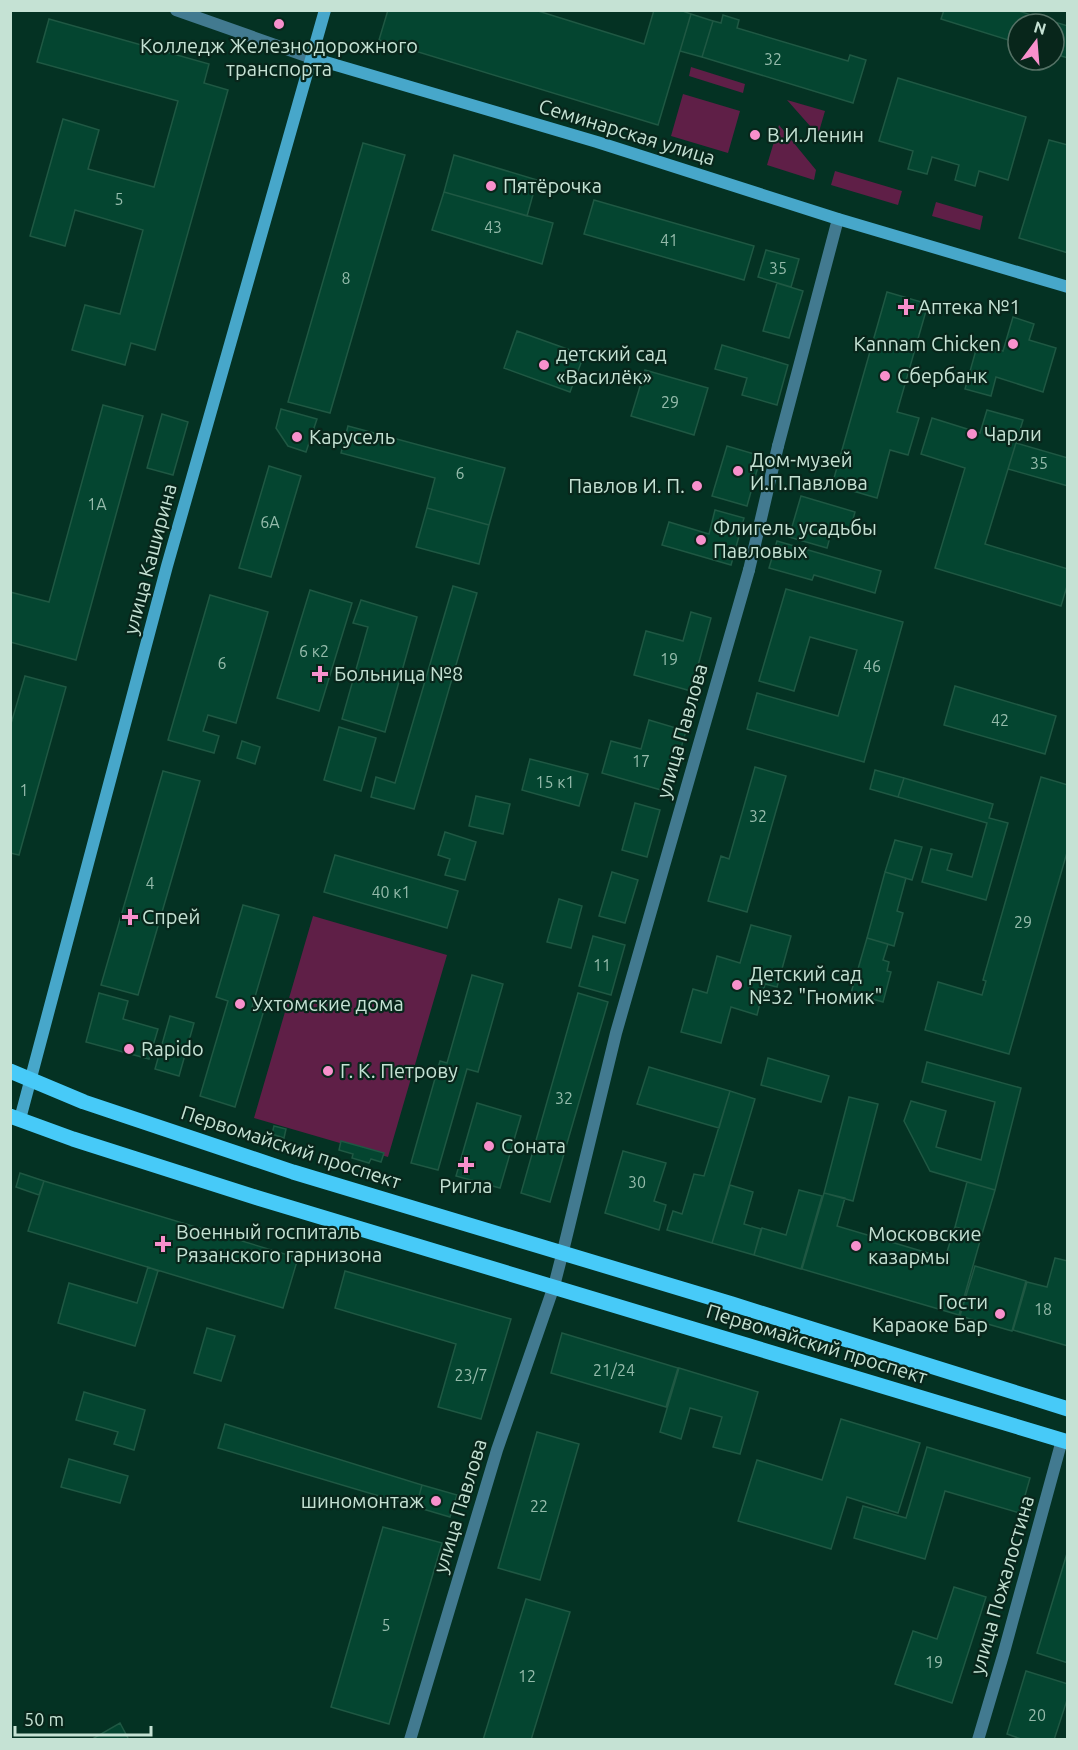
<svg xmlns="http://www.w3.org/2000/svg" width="1078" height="1750" font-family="Ubuntu,sans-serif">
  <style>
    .green { fill: #5f1f47 }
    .building { fill: #044530; stroke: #1f5843; stroke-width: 1.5 }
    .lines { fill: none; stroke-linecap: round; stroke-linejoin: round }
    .pedestrian { stroke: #427a90; stroke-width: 12 }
    .minor { stroke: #427a90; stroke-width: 12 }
    .tertiary { stroke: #427a90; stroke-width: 12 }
    .secondary { stroke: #47a7ca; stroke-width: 12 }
    .primary { stroke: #47caf8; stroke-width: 15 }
    .poi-dot { fill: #f890cc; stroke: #08261b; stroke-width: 2 }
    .labels { text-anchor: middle; stroke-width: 4.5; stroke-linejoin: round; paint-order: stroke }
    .number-label { font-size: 16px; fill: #95bbab }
    .poi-label { font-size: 20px; fill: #c5e2d4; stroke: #08261b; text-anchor: start }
    .street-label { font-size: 20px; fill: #c5e2d4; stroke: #08261b }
  </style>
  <rect width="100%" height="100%" fill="#043223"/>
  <path class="green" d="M691,67l54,17 -2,9 -54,-17z
    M683,94l57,17 -12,42 -57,-17z
    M787,100l38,11 -7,24z
    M779,125l37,45 -2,10 -47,-15z
    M835,171l67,20 -4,14 -67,-20z
    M936,202l47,14 -3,14 -48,-14z
    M313,916l134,39 -59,202 -134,-39z"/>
  <path class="building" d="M388,10h147l109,34 10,-34h26l11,4 -33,111 -279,-85z
    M944,10h71l53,16v32l-14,-4v-30h-36v19l-77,-24z
    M691,14l22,7 -11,36 -22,-6z
    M723,15l16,5 -2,8 111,33 2,-6 16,5 -13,43 -151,-46 11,-36 8,2z
    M49,19l160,45 -5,19 24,7 -73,260 -24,-7 -6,22 -53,-15 13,-45 35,9 23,-84 -68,-20 -10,36 -35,-10 33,-117 36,11 -11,39 66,18 24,-86 -141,-39z
    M898,78l128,39 -18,63 -29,-9 -4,15 -20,-6 4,-15 -27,-8 -5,17 -19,-5 5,-18 -34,-10z
    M1049,140l19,5v108l-49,-15z
    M363,143l42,12 -75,258 -42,-11z
    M454,155l83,25 -10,36 -83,-24z
    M444,192l109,31 -11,41 -110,-34z
    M594,200l160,46 -10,34 -160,-46z
    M766,250l33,9 -8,28 -33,-10z
    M777,283l26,8 -14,47 -26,-7z
    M887,292l41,12 -31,108 22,6 -11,37 -18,-5 -13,48 -45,-13z
    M1013,317l21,7 -5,16 27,8 -13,44 -47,-15 -5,19 -26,-7 13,-46 25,8z
    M517,331l67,24 -14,37 -66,-24z
    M722,345l66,20 -11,40 -35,-10 5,-17 -32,-9z
    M645,370l63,18 -14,47 -63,-19z
    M103,405l40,11 -67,244 -66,-18v-50l39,10z
    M281,409l36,10 -11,33 -18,-6 -12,-18z
    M987,410l36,10 -38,124 83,25v14l-7,23 -126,-38 30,-100 -44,-14 11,-36 48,15z
    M162,414l26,8 -15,53 -26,-7z
    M348,426l157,42 -16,57 -62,-17 8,-30 -94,-25z
    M1016,443l52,15v28l-60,-17z
    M727,446l34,10 -14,50 -35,-10z
    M269,466l32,10 -30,101 -32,-9z
    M801,496l54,16 -6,22 -17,-4 -5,18 -38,-11z
    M427,508l62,17 -10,39 -63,-17z
    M715,510l29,8 -13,47 -69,-20 7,-23 40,12z
    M777,541l104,30 -6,22 -61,-18 -2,5 -43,-12z
    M453,586l24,7 -63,216 -43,-12 5,-20 19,6z
    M786,589l117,33 -39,140 -117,-33 10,-36 81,23 19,-66 -47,-13 -16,54 -35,-10z
    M310,590l42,13 -33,108 -42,-13z
    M210,595l58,17 -32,111 -28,-8 -5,16 16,5 -5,17 -46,-13z
    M361,600l56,17 -32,115 -43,-13 26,-92 -15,-4z
    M691,612l20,6 -20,73 -57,-16 12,-44 37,10z
    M25,676l41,11 -47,168 -9,-2v-126z
    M955,686l101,30 -11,38 -101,-29z
    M649,720l37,11 -18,61 -66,-19 9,-32 30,8z
    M339,727l37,11 -15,53 -37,-11z
    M242,741l18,6 -5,17 -18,-6z
    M530,759l58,15 -9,32 -57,-16z
    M755,767l31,9 -39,136 -39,-11 13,-45 8,3z
    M875,770l29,8 -6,19 -28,-8z
    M163,771l37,10 -62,214 -37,-10z
    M1041,777l27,8v64l-59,205 -84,-24 13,-48 44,13 4,-14 -3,-1z
    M904,778l89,26 -4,14 19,5 -22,77 -64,-18 9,-33 21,5 -5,16 25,7 15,-54 -89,-26z
    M476,796l34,8 -7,30 -34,-8z
    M635,803l25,7 -13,47 -25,-7z
    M445,832l31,10 -11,38 -20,-5 5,-16 -12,-4z
    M895,840l27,7 -10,33 -27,-8z
    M335,855l123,36 -11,37 -123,-36z
    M612,872l26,8 -13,43 -26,-7z
    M885,872l21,6 -9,33 6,2 -9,33 -27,-8z
    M559,899l23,7 -11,42 -24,-6z
    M243,905l36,10 -27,92 12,3 -29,97 -35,-11 28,-95 -12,-4z
    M751,925l40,11 -14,51 -12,-3 -8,31 -26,-8 -10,36 -40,-11 12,-43 14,4 10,-37 23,7z
    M593,936l32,9 -14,50 -32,-9z
    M867,938l21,6 -5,16 6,2 -2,9 4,1 -8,30 -32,-9z
    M472,975l31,9 -25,88 -11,-3 -29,101 -27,-7 29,-102 7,2z
    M99,993l29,8 -5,18 35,10 -9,30 -63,-17z
    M578,993l30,9 -58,200 -29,-9z
    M170,1016l24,7 -15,53 -24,-7z
    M768,1058l61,18 -8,26 -60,-17z
    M927,1062l94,26 -26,102 -65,-19 -26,-50 7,-20 35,10 -10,36 45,13 14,-58 -73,-20z
    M649,1067l81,24 -11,37 -82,-24z
    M730,1091l25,8 -43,144 -45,-13 6,-19 9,3 12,-40 10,2z
    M849,1097l29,7 -25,97 -29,-8z
    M477,1103l44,13 -21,72 -44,-12z
    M274,1126l12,3 -2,9 -12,-4z
    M341,1141l43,12 -3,9 -10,-3 -2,4 -17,-5 1,-4 -14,-4z
    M623,1151l43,12 -12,38 12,4 -7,25 -54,-17z
    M20,1173l24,8 -5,14 -23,-8z
    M44,1181l254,77 -15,50 -255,-77z
    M967,1182l28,8 -13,44 -27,-7z
    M730,1185l23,7 -9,32 17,5 -7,26 -42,-12z
    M799,1190l23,6 -21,73 -47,-14 8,-27 24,7z
    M824,1193l21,5 -8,28 108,32 10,-31 27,7 -23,81 -157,-46z
    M1055,1258l13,3v85l-55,-16 14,-48 20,5z
    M975,1266l51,15 -14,50 -52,-15z
    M148,1267l10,4 -23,75 -77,-23 11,-40 68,20z
    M345,1271l166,48 -30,100 -43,-12 18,-63 -121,-36z
    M207,1328l28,8 -14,45 -27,-8z
    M562,1333l116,35 -12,39 -115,-34z
    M679,1368l79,24 -18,62 -27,-7 9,-30 -32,-9 -9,31 -21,-7z
    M84,1392l61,18 -11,40 -20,-6 4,-12 -42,-12z
    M841,1419l79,24 -22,70 -51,-16 -16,52 -93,-28 19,-61 65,20z
    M225,1424l197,61 -6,22 -198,-59z
    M537,1432l42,12 -39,136 -42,-12z
    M927,1447l103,31 -10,35 -75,-22 -20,68 -71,-21 9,-32 43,12z
    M69,1459l59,17 -8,27 -59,-16z
    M422,1485l35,10 -7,22 -34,-10z
    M383,1527l59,16 -53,181 -58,-17z
    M1068,1550v113l-31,-10z
    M954,1587l32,10 -34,106 -57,-19 18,-53 24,8z
    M526,1599l44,13 -39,128h-48z
    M1026,1671l42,13v13l-14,43h-30l-17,-6z
    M120,1723l9,17h-34l-1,-2z"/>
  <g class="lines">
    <path class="pedestrian" d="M749,570l29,-124"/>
    <path class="minor" d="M176,10l136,48
      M778,446l60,-227
      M562,1255l54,-222 133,-463
      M978,1740l26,-88 58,-212"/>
    <path class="tertiary" d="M410,1740l87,-290 57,-164 8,-31"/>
    <path class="secondary" d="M312,58l285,84 241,77 230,68
      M20,1119l147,-553 158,-556"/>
    <path class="primary" d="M10,1071l74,31 209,70 439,132 336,105
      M10,1116l63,23 185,59 810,244"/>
  </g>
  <g class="poi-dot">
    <circle cx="279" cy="24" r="6"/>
    <circle cx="755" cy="135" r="6"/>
    <circle cx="491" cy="186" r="6"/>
    <path d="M903 298h6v6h6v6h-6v6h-6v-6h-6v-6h6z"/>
    <circle cx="1013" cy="344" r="6"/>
    <circle cx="544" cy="365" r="6"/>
    <circle cx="885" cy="376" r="6"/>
    <circle cx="972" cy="434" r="6"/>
    <circle cx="297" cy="437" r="6"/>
    <circle cx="738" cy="471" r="6"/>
    <circle cx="697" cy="486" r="6"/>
    <circle cx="701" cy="540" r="6"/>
    <path d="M317 665h6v6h6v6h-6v6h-6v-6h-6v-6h6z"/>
    <path d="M127 908h6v6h6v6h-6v6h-6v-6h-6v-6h6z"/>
    <circle cx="737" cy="985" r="6"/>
    <circle cx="240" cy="1004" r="6"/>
    <circle cx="129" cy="1049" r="6"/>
    <circle cx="328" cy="1071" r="6"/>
    <circle cx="489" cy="1146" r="6"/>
    <path d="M463 1156h6v6h6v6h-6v6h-6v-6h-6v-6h6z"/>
    <path d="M160 1235h6v6h6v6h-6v6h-6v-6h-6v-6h6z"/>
    <circle cx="856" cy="1246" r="6"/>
    <circle cx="1000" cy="1314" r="6"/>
    <circle cx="436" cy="1501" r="6"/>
  </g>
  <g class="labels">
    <g class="number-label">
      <text x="773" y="65">32</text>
      <text x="119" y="205">5</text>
      <text x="493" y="233">43</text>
      <text x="669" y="246">41</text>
      <text x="778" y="274">35</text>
      <text x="346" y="284">8</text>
      <text x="670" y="408">29</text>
      <text x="1039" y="469">35</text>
      <text x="460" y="479">6</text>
      <text x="97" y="510">1А</text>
      <text x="270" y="528">6А</text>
      <text x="314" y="657">6 к2</text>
      <text x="669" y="665">19</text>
      <text x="222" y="669">6</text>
      <text x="872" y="672">46</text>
      <text x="1000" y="726">42</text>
      <text x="641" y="767">17</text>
      <text x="555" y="788">15 к1</text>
      <text x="24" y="796">1</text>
      <text x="758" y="822">32</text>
      <text x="150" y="889">4</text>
      <text x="391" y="898">40 к1</text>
      <text x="1023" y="928">29</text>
      <text x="602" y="971">11</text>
      <text x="564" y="1104">32</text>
      <text x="637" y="1188">30</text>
      <text x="1043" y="1315">18</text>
      <text x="614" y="1376">21/24</text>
      <text x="471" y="1381">23/7</text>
      <text x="539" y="1512">22</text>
      <text x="386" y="1631">5</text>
      <text x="934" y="1668">19</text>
      <text x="527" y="1682">12</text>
      <text x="1037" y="1721">20</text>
    </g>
    <g class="poi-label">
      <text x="279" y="53" text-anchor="middle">Колледж Железнодорожного<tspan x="279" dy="23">транспорта</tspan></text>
      <text x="767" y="142">В.И.Ленин</text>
      <text x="503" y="193">Пятёрочка</text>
      <text x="918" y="314">Аптека №1</text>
      <text x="1001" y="351" text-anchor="end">Kannam Chicken</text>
      <text x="556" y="361">детский сад<tspan x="556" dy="23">«Василёк»</tspan></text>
      <text x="897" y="383">Сбербанк</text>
      <text x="984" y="441">Чарли</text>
      <text x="309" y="444">Карусель</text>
      <text x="750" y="467">Дом-музей<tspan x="750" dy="23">И.П.Павлова</tspan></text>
      <text x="685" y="493" text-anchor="end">Павлов И. П.</text>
      <text x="713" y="535">Флигель усадьбы<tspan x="713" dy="23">Павловых</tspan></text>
      <text x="334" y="681">Больница №8</text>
      <text x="142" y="924">Спрей</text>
      <text x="749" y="981">Детский сад<tspan x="749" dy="23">№32 "Гномик"</tspan></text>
      <text x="252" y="1011">Ухтомские дома</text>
      <text x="141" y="1056">Rapido</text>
      <text x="340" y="1078">Г. К. Петрову</text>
      <text x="501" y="1153">Соната</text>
      <text x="466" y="1193" text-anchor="middle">Ригла</text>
      <text x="176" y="1239">Военный госпиталь<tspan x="176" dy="23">Рязанского гарнизона</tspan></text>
      <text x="868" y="1241">Московские<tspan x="868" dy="23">казармы</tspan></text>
      <text x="988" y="1309" text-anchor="end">Гости<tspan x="988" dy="23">Караоке Бар</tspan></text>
      <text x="424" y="1508" text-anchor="end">шиномонтаж</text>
    </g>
    <g class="street-label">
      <text transform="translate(627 132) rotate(17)" y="7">Семинарская улица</text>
      <text transform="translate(150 559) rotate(-75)" y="7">улица Каширина</text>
      <text transform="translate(682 731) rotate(-74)" y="7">улица Павлова</text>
      <text transform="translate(291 1147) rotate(18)" y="7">Первомайский проспект</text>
      <text transform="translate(817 1344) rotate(17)" y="7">Первомайский проспект</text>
      <text transform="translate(460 1506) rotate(-73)" y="7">улица Павлова</text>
      <text transform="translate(1002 1585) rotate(-74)" y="7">улица Пожалостина</text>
    </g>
  </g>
  <rect width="1078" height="1750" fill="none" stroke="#c5e2d4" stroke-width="24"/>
  <g transform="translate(1036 42) rotate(16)"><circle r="28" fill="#08261b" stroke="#547165" stroke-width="1.5"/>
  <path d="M0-4.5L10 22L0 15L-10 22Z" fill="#f890cc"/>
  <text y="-9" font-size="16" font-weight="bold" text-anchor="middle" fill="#c5e2d4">N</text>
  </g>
  <path d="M15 1726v9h136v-9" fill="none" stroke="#c5e2d4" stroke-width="3"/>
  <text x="24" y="1726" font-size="18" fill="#c5e2d4" stroke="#08261b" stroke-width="4.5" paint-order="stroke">50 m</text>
</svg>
